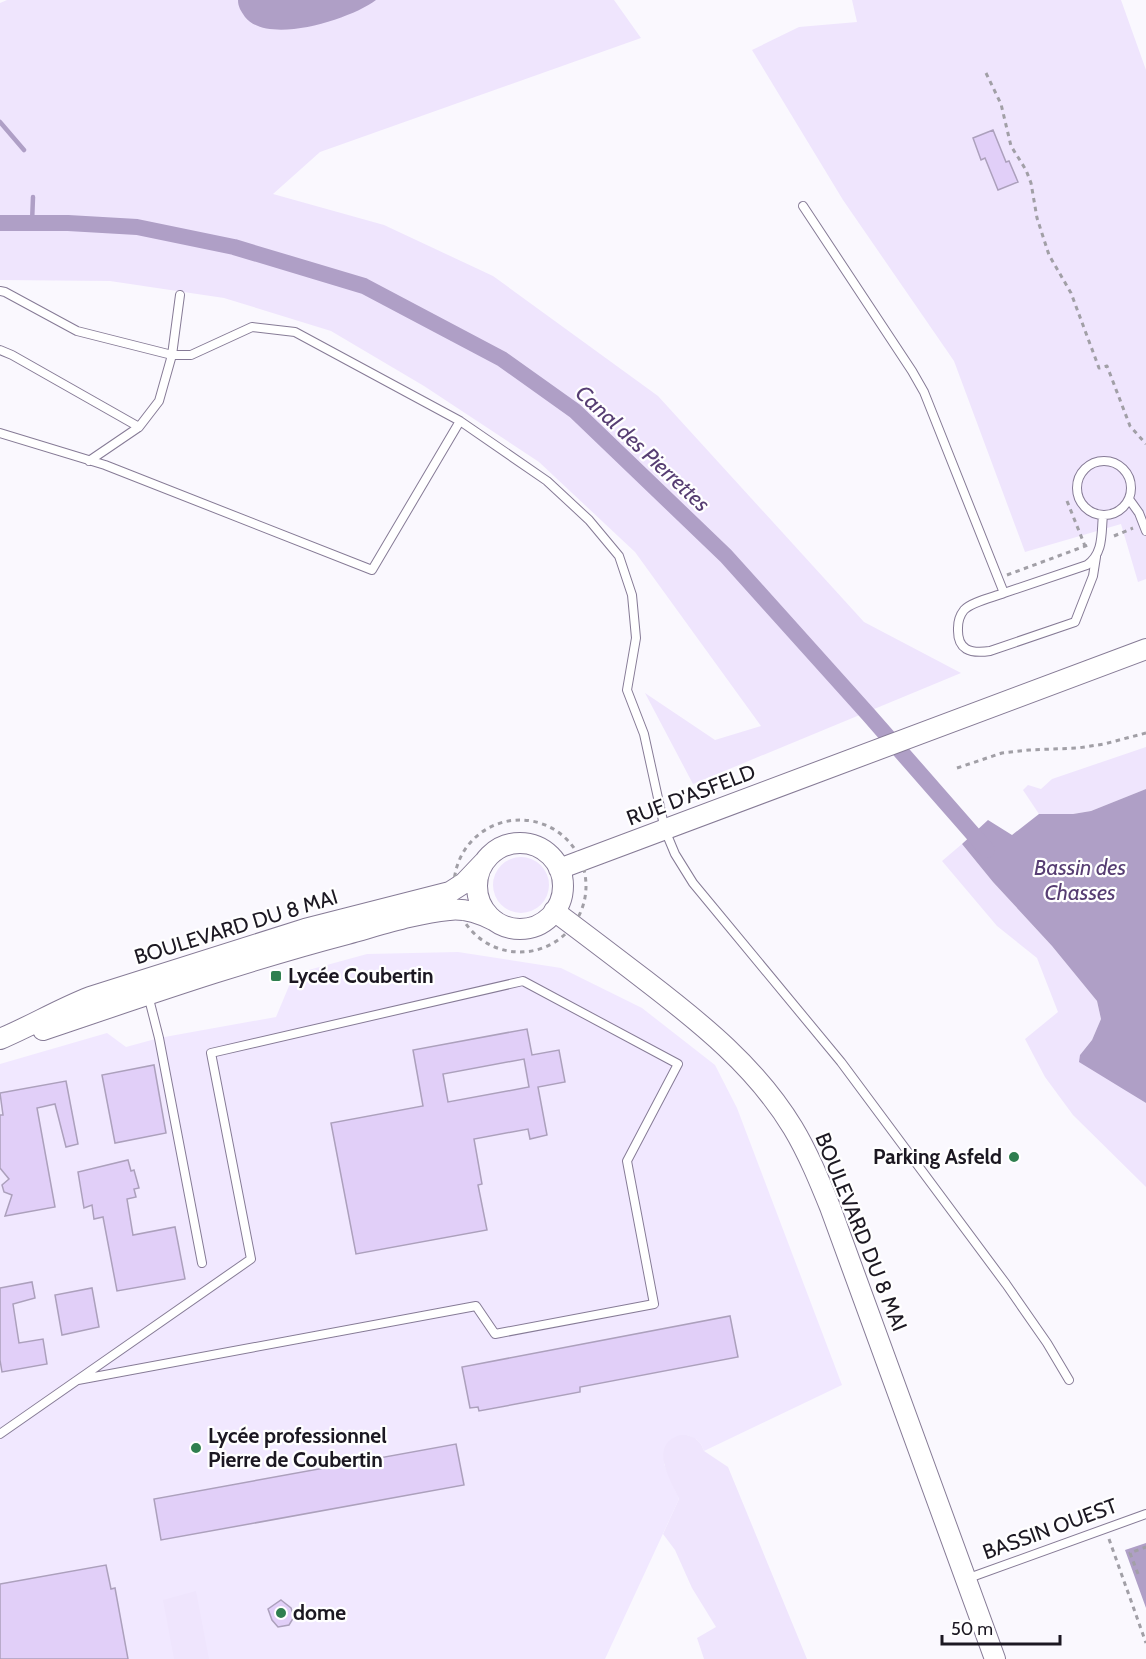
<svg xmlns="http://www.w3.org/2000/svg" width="1146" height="1659" font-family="Cabin,sans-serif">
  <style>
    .built { fill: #f1e8ff }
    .green { fill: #efe5fd }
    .water { fill: #af9fc6 }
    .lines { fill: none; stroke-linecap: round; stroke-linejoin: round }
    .stream { stroke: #af9fc6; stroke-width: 4.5 }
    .canal { stroke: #af9fc6; stroke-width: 16 }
    .building { fill: #e1cff8; stroke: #aca0bc; stroke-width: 1.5; fill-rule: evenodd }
    .service-casing { stroke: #867b96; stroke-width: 10 }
    .tertiary-casing { stroke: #867b96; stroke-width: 22 }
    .path { stroke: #a19fa6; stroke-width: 3; stroke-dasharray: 4.5 4.5; stroke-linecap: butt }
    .service { stroke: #fff; stroke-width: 8 }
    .tertiary { stroke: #fff; stroke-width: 20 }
    .poi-dot { fill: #2f7f4f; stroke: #fff; stroke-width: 2 }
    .labels { text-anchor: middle; stroke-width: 4.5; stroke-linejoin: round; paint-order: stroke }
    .street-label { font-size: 21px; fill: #1c1822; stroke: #fff }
    .poi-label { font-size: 21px; font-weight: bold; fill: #1c1822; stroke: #fff; text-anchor: start }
    .water-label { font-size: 22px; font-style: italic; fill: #573e73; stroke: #fff }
  </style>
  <rect width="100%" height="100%" fill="#faf8fe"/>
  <path class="built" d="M458,952l103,16 81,40 73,57 22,43 105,277 -138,66 -3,-7 -5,-5 -9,-4 -23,29 15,35 -74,160h-605v-595l107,-31 19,14 33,-9 117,-21 18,-43 73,-20z"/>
  <path class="green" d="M7,0h607l27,38 -321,114 -47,42 111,31 109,51 165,120 206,226 97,51 -268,111 -48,-91 70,47 46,-14 -126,-174 -96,-90 -115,-76 -93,-55 -107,-33 -114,-17 -110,-1v-277z
    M852,0h269l25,70v509l-8,3 -17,-58 -96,28 -71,-191 -111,-161 -91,-150 47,-23 58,-5z
    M1146,747v42l-55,22 -18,3h-34l-16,-24 5,-5 13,4 11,-10z
    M962,844l31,38 59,64 45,55 4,18 -9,21 -12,15 53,40 13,8v84l-73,-72 -28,-38 -20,-38 33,-27 -21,-54 -40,-32 -55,-65z
    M493 885a28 28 0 1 1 56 0a28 28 0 1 1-56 0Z
    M680,1435h7l8,3 6,6 3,7 24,16 79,192h-103l-7,-21 19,-11 -24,-39 -17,-38 -12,-16 16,-35c-9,-20 -31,-54 1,-64z
    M196,1591l13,68h-35l-11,-59z"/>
  <path class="water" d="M238,0h138c-25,19 -108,46 -131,17 -4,-6 -7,-10 -7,-17z
    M1146,789v314l-67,-41 1,-7 12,-15 9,-21 -4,-18 -45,-55 -59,-64 -31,-38 26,-24 24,15 27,-21h34l18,-3z
    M1146,1543v65l-21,-58z"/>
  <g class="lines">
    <path class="stream" d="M0,122l24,28
      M32,223l1,-26"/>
    <path class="canal" d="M0,223h68l69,4 97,20 130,39 138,73 73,52 151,145 142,158 119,136"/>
  </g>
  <path class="building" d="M993,130l13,32 3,-1 9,21 -20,8 -13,-32 -4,2 -8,-22z
    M527,1029l5,26 27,-5 6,32 -27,5 9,48 -17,4 -2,-10 -54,10 8,45 -4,1 9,45 -131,24 -25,-131 92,-17 -10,-56zM524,1059l5,28 -81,15 -5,-28z
    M154,1065l12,68 -51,10 -13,-68z
    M66,1081l12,63 -12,3 -11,-43 -18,4 18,99 -50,9 7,-21 -8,-3 -2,-7 7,-6 -9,-11v-53h3l-3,-22z
    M128,1160l3,11 3,-1 5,18 -5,1 2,8 -9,2 6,36 42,-8 10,52 -68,12 -14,-74 -9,2 -2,-14 -8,3 -6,-36z
    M32,1282l3,16 -22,6 6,39 24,-4 4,25 -45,8 -2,-12v-72z
    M92,1288l7,39 -37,8 -7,-40z
    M730,1316l8,41 -158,30v5l-101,19 -1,-4 -8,1 -8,-41z
    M456,1444l8,41 -303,55 -7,-41z
    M106,1565l5,24 4,-1 13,71h-128v-75z
    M281,1600l10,8 3,9 -5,8 -11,2 -6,-7 -4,-11z"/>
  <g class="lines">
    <g class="service-casing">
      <path id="service" d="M803,206l109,165 12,21 80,201 83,-28c17,-12 14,-32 16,-50
        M0,291l5,1 72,39 95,24 -13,46 -20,26 -50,34
        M180,295l-8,60h19l61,-28 43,5 165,89
        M0,350l12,5 127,72
        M0,433l105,32 267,105 88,-149 87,60 42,39 30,36 13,39 4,43 -9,52 17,44 21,96 10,24 18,29 148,179 165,222 41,59 22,37
        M1077 488a27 27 0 1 1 54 0a27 27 0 1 1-54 0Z
        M1129,499l10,14 7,18
        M1004,593c-10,4 -33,9 -40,17 -4,5 -6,11 -6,18 -1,22 12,26 32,23l85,-29 18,-46 3,-19
        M148,995l11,43 43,225
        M0,1434l251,-175 -40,-206 312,-72 155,83 -51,97 27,143 -159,30 -19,-28 -398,74
        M966,1579l180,-65"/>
    </g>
    <g class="tertiary-casing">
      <path id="tertiary" d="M477 886a43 43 0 1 1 86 0a43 43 0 1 1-86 0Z
        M559,869l587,-220
        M554,911c31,23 61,46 91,69 56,43 111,87 148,148 15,25 26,52 37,79l165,452
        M43,1030c101,-34 201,-69 304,-96 33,-9 69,-21 102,-24 16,-2 30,3 44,10
        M0,1039c31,-13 59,-30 90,-42l215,-68 145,-37 14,-9 20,-21"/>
    </g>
    <path class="path" d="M986,73l15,31 10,42 15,24 5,13 6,35 12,37 22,38 28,75 8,-2 23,60 16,18
      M1067,501l18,45
      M1114,536l19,-8
      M1007,575l81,-30
      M957,768l45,-15 27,-3 49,-2 26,-4 42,-11
      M454 886a66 66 0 1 1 132 0a66 66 0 1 1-132 0Z
      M1109,1539l37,104
      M1138,1574l-8,-21 16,-6"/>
    <use href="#service" class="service"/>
    <use href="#tertiary" class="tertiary"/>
  </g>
  <g class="poi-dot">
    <rect x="270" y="970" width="12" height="12" rx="3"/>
    <circle cx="1014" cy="1157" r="6"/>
    <circle cx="196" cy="1448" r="6"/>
    <circle cx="281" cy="1613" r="6"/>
  </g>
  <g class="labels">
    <g class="street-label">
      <text transform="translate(691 795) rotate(-21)" y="7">RUE D'ASFELD</text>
      <text transform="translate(236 927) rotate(-17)" y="7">BOULEVARD DU 8 MAI</text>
      <text transform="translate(861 1232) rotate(68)" y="7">BOULEVARD DU 8 MAI</text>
      <text transform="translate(1050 1529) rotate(-20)" y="7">BASSIN OUEST</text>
    </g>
    <g class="poi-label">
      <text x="288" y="983">Lycée Coubertin</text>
      <text x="1002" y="1164" text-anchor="end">Parking Asfeld</text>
      <text x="208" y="1443">Lycée professionnel<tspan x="208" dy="24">Pierre de Coubertin</tspan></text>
      <text x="293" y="1620">dome</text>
    </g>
    <g class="water-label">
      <text transform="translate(643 448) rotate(43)" y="8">Canal des Pierrettes</text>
      <text x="1080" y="875">Bassin des<tspan x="1080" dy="25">Chasses</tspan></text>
    </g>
  </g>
  <path d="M942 1635v9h118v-9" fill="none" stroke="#1c1822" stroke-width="3"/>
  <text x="951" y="1635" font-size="18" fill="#1c1822" stroke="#ffffff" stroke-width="4.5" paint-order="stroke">50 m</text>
</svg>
